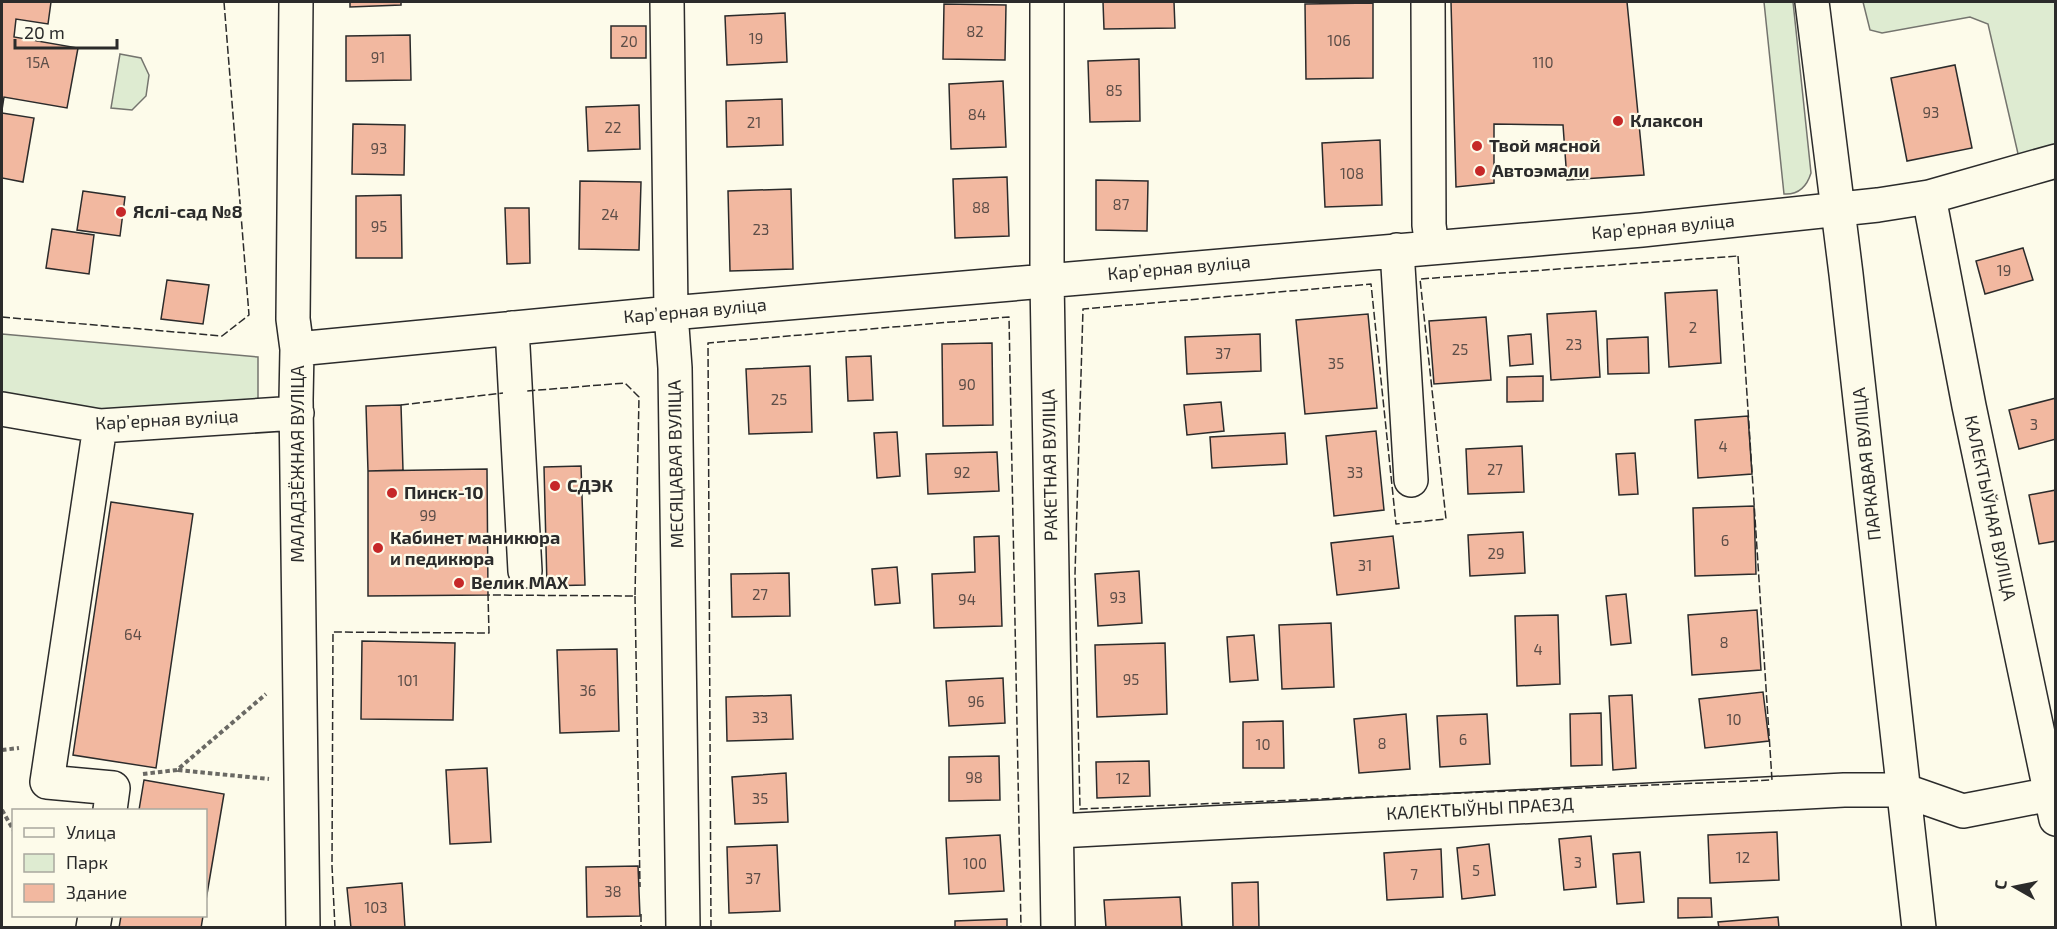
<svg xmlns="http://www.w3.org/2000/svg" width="2057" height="929" font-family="'Exo 2',sans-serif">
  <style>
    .green { fill: #deebd1; stroke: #74746e; stroke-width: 1.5 }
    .building { fill: #f2b8a0; stroke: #2b2b2b; stroke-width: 1.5 }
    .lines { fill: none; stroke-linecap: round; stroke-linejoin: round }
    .minor-casing { stroke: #2b2b2b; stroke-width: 36 }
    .path { stroke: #6a6964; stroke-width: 4; stroke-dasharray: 4.5 3; stroke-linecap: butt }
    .minor { stroke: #fdfbea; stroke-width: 33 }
    .fence { stroke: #2b2b2b; stroke-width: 1.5; stroke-dasharray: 8 3; stroke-linecap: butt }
    .poi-dot { fill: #c62828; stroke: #fdfbea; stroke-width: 2 }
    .labels { text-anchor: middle; stroke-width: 4.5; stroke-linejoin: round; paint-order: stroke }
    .number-label { font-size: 15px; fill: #5d4e48 }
    .poi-label { font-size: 18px; font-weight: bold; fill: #2b2b2b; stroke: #fdfbea; text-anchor: start }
    .street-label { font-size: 18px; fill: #2b2b2b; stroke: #fdfbea }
  </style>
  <rect width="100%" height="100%" fill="#fdfbea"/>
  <path class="green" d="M1764,2h29l18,171c-4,13 -12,22 -27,21z
    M1863,2h192v146l-36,10 -31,-134 -18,-7 -88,16 -12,-3z
    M120,54l21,4 8,17 -3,21 -14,14 -21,-2z
    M2,334l256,23v43l-155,13 -101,-16z"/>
  <path class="building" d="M2,2h49l-3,22 -32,-5 -2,18 64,11 -11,60 -63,-11 -2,13z
    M350,2h51v3l-51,2z
    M1103,2h71l1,26 -71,1z
    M1451,2h176l17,173 -77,5 -4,-55 -69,-1v59l-38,4z
    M1373,3v75l-67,1 -1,-75z
    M944,4l62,1 -1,55 -62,-1z
    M785,13l2,49 -60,3 -2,-49z
    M611,26h35v32h-35z
    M410,35l1,45 -65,1v-45z
    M1139,59l1,62 -50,1 -2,-61z
    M1955,65l17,83 -65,13 -16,-83z
    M1003,81l3,66 -55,2 -2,-65z
    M782,99l1,46 -56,2 -1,-46z
    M639,105l1,44 -52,2 -2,-44z
    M2,113l32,5 -11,64 -21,-4z
    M353,124l52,1 -1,50 -52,-1z
    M1380,140l2,65 -57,2 -3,-64z
    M1007,177l2,59 -54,2 -2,-59z
    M1096,180l52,1 -1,50 -51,-1z
    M580,181l61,1 -2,68 -60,-1z
    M791,189l2,80 -63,2 -2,-80z
    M83,191l42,6 -5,39 -43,-6z
    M401,195l1,63h-46v-62z
    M505,208h24l1,55 -23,1z
    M52,229l42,6 -5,39 -43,-6z
    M2023,248l10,32 -48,14 -9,-33z
    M167,280l42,5 -6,39 -42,-5z
    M1717,290l4,73 -52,4 -4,-74z
    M1596,311l4,66 -49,3 -4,-66z
    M1368,314l9,94 -72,6 -9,-94z
    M1486,317l5,63 -57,4 -5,-63z
    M1260,334l1,37 -74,3 -2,-37z
    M1531,334l2,30 -23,2 -2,-30z
    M1648,337l1,36 -41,1 -1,-35z
    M992,343l1,82 -50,1 -1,-82z
    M871,356l2,44 -25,1 -2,-44z
    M810,366l2,66 -63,2 -3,-65z
    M1543,376v25l-36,1v-25z
    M2056,398v41l-37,10 -10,-39z
    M1221,402l3,29 -37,4 -3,-30z
    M401,405l2,65 -35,1 -2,-65z
    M1748,416l4,58 -54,4 -3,-58z
    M1376,431l8,79 -50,6 -8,-80z
    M897,432l3,44 -23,2 -3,-45z
    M1285,433l2,31 -75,4 -2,-31z
    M1522,446l2,46 -56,2 -2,-45z
    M997,452l2,39 -71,3 -2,-40z
    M1635,453l3,41 -19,1 -3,-41z
    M581,466l4,119 -38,1 -3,-119z
    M487,469l1,126 -120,1v-125z
    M2056,490v51l-17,3 -10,-49z
    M111,502l82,12 -37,254 -83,-13z
    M1754,506l2,68 -61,2 -2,-68z
    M1523,532l2,41 -55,3 -2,-41z
    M999,536l3,90 -68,2 -2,-54 43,-2 -1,-35z
    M1393,536l6,52 -62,7 -6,-52z
    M897,567l3,36 -25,2 -3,-36z
    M1139,571l3,52 -44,3 -3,-52z
    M789,573l1,43 -58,1 -1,-43z
    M1626,594l5,49 -20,2 -5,-49z
    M1757,610l4,60 -69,5 -4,-60z
    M1558,615l2,69 -43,2 -2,-70z
    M1331,623l3,64 -52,2 -3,-64z
    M1254,635l4,45 -28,2 -3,-45z
    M362,641l93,2 -2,77 -92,-1z
    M1165,643l2,71 -70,3 -2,-72z
    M617,649l2,82 -59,2 -3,-83z
    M1003,678l2,45 -56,3 -3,-45z
    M1763,692l6,49 -64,7 -6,-49z
    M791,695l2,44 -66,2 -1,-44z
    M1632,695l4,73 -23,2 -4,-74z
    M1601,713l1,52 -31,1 -1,-52z
    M1406,714l4,55 -51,4 -5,-54z
    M1487,714l3,50 -50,3 -3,-51z
    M1283,721l1,47h-41v-46z
    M999,756l1,44 -51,1v-44z
    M1149,761l1,35 -53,2 -1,-36z
    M487,768l4,74 -41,2 -4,-74z
    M786,773l2,49 -53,2 -3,-47z
    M144,780l80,14 -18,106v-90h-67z
    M1777,832l2,48 -69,3 -2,-48z
    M1000,835l4,56 -55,3 -3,-56z
    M1591,836l5,51 -32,3 -5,-51z
    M1489,844l6,51 -33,4 -5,-51z
    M777,845l3,66 -51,2 -2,-66z
    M1441,849l2,48 -56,3 -3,-47z
    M1640,852l4,50 -27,2 -4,-50z
    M638,866l2,50 -53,1 -1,-50z
    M1258,882l1,46h-26l-1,-45z
    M402,883l3,45h-54l-4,-40z
    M1180,897l2,31h-76l-2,-28z
    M1678,898h33l1,19 -34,1z
    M121,916h82l-2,12h-82z
    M1778,917l1,11h-60l-1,-6z
    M1007,919v9h-52v-7z"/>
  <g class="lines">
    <g class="minor-casing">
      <path id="minor" d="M296,2l-3,317 4,30 -1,51 7,528
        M667,2l4,311 4,55 8,560
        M1047,2v277l11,649
        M1428,2l1,223 3,22
        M1812,2l34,272 73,654
        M1929,197l40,209 87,413
        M1397,250l14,230
        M512,328l13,243
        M297,349l374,-36 971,-83 236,-25 51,-8 127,-36
        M2,409l98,17 197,-13
        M100,426l-53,356 66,6 -3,22
        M1058,831l786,-41h59l60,21 93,-18
        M93,928l2,-12"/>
    </g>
    <path class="path" d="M2,750l17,-2
      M178,770l91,9
      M143,774l34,-4 89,-76
      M2,810l12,21"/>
    <use href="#minor" class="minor"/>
    <path class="fence" d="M1738,256l34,524 -692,29 -5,-235 8,-265 288,-25 25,240 50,-5 -26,-240z
      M2,317l220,19 27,-21 -25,-313
      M401,405l102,-12
      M635,596l5,291
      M641,914v14
      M335,928l-3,-62 1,-234 156,1 -1,-38 147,1 4,-199 -14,-14 -98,8
      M711,928l-3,-585 301,-26 12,611"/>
  </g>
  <g class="poi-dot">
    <circle cx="1618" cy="121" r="6"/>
    <circle cx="1477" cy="146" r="6"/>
    <circle cx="1480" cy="171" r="6"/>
    <circle cx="121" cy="212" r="6"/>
    <circle cx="555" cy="486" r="6"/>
    <circle cx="392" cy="493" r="6"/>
    <circle cx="378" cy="548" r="6"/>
    <circle cx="459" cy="583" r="6"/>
  </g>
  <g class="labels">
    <g class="number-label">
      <text x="975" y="37">82</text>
      <text x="756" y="44">19</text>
      <text x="1339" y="46">106</text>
      <text x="629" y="47">20</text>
      <text x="378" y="63">91</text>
      <text x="38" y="68">15А</text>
      <text x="1543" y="68">110</text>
      <text x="1114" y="96">85</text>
      <text x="1931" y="118">93</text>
      <text x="977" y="120">84</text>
      <text x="754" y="128">21</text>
      <text x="613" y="133">22</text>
      <text x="379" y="154">93</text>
      <text x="1352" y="179">108</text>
      <text x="1121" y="210">87</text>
      <text x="981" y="213">88</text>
      <text x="610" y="220">24</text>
      <text x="379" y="232">95</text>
      <text x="761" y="235">23</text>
      <text x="2004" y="276">19</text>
      <text x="1693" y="333">2</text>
      <text x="1574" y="350">23</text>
      <text x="1460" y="355">25</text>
      <text x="1223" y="359">37</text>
      <text x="1336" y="369">35</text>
      <text x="967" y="390">90</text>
      <text x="779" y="405">25</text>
      <text x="2034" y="430">3</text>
      <text x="1723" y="452">4</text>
      <text x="1495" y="475">27</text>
      <text x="962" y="478">92</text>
      <text x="1355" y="478">33</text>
      <text x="428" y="521">99</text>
      <text x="1725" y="546">6</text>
      <text x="1496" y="559">29</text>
      <text x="1365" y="571">31</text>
      <text x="760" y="600">27</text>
      <text x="1118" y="603">93</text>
      <text x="967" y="605">94</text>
      <text x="133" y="640">64</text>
      <text x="1724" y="648">8</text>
      <text x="1538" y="655">4</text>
      <text x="1131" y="685">95</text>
      <text x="408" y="686">101</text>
      <text x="588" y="696">36</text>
      <text x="976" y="707">96</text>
      <text x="760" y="723">33</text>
      <text x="1734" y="725">10</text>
      <text x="1463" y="745">6</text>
      <text x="1382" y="749">8</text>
      <text x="1263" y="750">10</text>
      <text x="974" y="783">98</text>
      <text x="1123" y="784">12</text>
      <text x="760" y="804">35</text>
      <text x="1743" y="863">12</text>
      <text x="1578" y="868">3</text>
      <text x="975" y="869">100</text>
      <text x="1476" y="876">5</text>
      <text x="1414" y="880">7</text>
      <text x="753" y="884">37</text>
      <text x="613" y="897">38</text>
      <text x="376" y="913">103</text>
    </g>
    <g class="poi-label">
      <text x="1630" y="127">Клаксон</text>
      <text x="1489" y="152">Твой мясной</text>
      <text x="1492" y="177">Автоэмали</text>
      <text x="133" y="218">Яслі-сад №8</text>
      <text x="567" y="492">СДЭК</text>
      <text x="404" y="499">Пинск-10</text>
      <text x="390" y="544">Кабинет маникюра<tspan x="390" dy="21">и педикюра</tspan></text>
      <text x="471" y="589">Велик МАХ</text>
    </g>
    <g class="street-label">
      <text transform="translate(1663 227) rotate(-5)" y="6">Карʼерная вуліца</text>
      <text transform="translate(1179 268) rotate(-5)" y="6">Карʼерная вуліца</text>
      <text transform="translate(695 311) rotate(-5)" y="6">Карʼерная вуліца</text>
      <text transform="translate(167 420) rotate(-3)" y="6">Карʼерная вуліца</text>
      <text transform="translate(298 464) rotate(-90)" y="6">МАЛАДЗЁЖНАЯ ВУЛІЦА</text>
      <text transform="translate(676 464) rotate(-91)" y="6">МЕСЯЦАВАЯ ВУЛІЦА</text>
      <text transform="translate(1867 464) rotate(-96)" y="6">ПАРКАВАЯ ВУЛІЦА</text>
      <text transform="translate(1050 465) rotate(-91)" y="6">РАКЕТНАЯ ВУЛІЦА</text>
      <text transform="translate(1990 508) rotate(78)" y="6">КАЛЕКТЫЎНАЯ ВУЛІЦА</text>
      <text transform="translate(1480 809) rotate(-3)" y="6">КАЛЕКТЫЎНЫ ПРАЕЗД</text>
    </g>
  </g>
  <rect width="2057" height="929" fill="none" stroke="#2b2b2b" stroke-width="6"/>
  <rect x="12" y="809" width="195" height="108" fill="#fdfbea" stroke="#a9a89e" stroke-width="1.5"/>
  <rect x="24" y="828" width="30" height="9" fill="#fdfbea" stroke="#a9a89e" stroke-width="1.5"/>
  <text x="66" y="839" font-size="18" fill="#2b2b2b">Улица</text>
  <rect x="24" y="854" width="30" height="18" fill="#deebd1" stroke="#a9a89e" stroke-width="1.5"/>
  <text x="66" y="869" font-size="18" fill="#2b2b2b">Парк</text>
  <rect x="24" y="884" width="30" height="18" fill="#f2b8a0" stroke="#a9a89e" stroke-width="1.5"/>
  <text x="66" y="899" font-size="18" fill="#2b2b2b">Здание</text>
  <g transform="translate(2015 887) rotate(279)" stroke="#fdfbea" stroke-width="4.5" paint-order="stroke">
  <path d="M0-4.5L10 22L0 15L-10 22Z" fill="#2b2b2b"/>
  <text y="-9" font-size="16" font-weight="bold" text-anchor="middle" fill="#2b2b2b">С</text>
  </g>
  <path d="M15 39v9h102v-9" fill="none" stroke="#2b2b2b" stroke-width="3"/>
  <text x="24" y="39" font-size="18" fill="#2b2b2b" stroke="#fdfbea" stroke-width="4.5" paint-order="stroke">20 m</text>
</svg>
